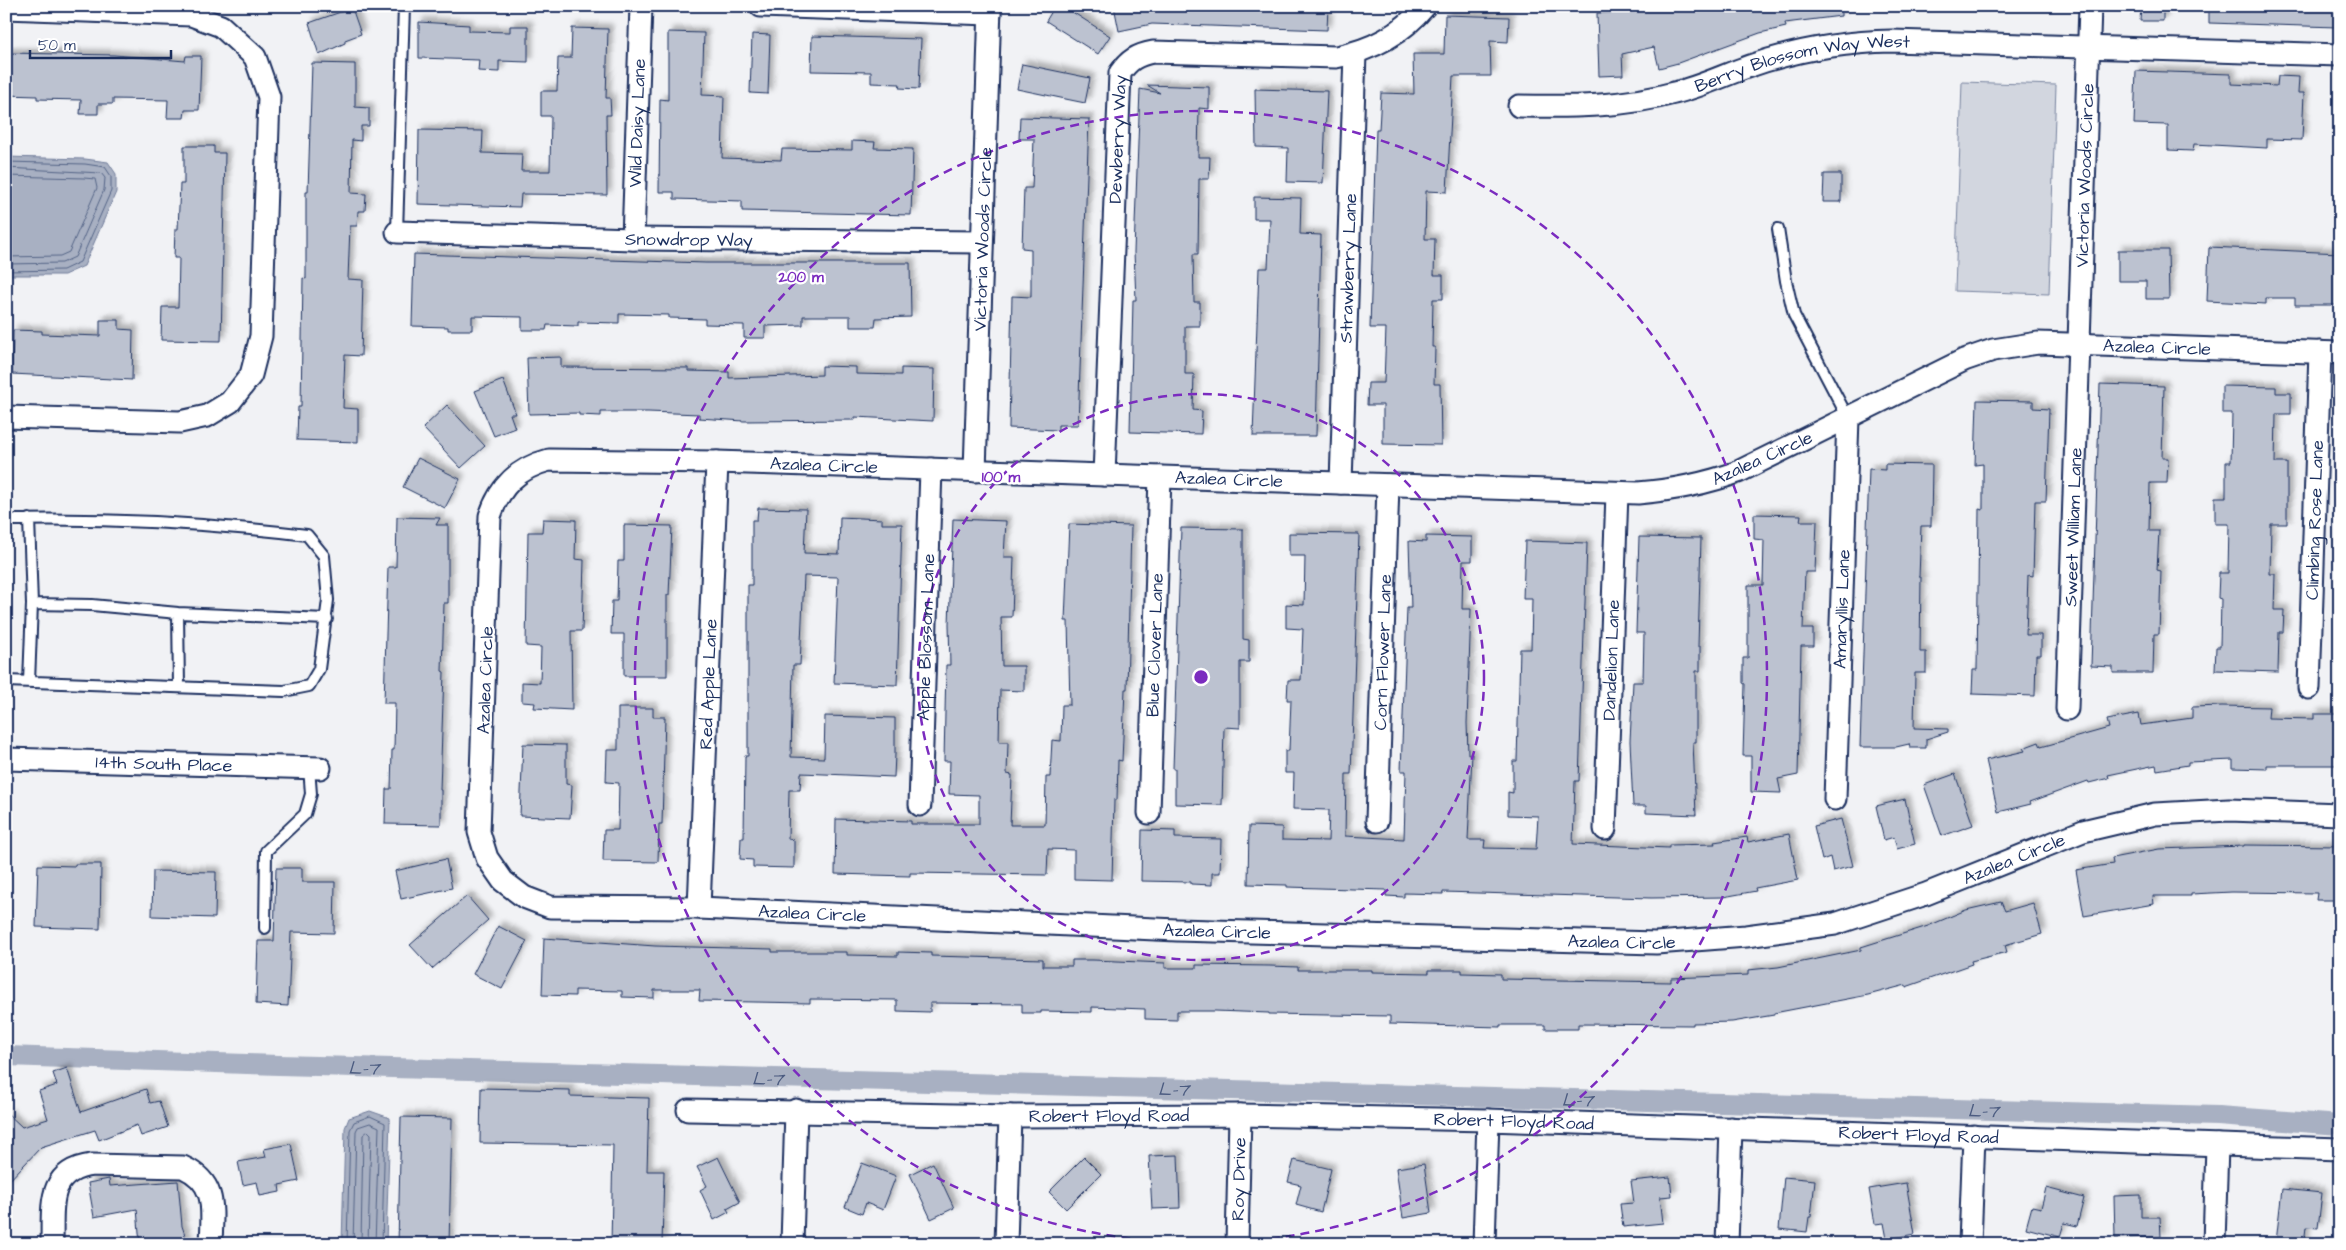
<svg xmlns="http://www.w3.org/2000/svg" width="2346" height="1250" font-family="'Architects Daughter',sans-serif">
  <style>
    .green { fill: #d2d6df; stroke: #76829e }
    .water { fill: #a8b0c2; stroke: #707c9a }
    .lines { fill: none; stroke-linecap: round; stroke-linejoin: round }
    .shore { stroke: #536386; stroke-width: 1 }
    .canal { stroke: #a8b0c2; stroke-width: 20 }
    .building { fill: #bcc2d0; stroke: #1b2f5e; filter: url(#shadow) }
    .service-casing { stroke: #1b2f5e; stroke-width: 14 }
    .minor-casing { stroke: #1b2f5e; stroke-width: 25 }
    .service { stroke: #fff; stroke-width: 10 }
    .minor { stroke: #fff; stroke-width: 21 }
    .ring { fill: none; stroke: #7b2cbf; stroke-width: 2.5; stroke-dasharray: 9 6 }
    .labels { text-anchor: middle; stroke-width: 4.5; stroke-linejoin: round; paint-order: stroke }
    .street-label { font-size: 18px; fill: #1b2f5e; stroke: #fff }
    .water-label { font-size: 19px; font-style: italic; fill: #4c5c81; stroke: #fff }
    .centre { fill: #7b2cbf; stroke: #fff; stroke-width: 2.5 }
    .ring-label { font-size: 15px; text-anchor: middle; font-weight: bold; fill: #7b2cbf; stroke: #fff; stroke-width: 4.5; stroke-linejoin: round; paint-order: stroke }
  </style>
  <defs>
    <filter id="shadow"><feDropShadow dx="4.5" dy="-4.5" stdDeviation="2.5" flood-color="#0004"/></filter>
  </defs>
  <rect width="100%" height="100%" fill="#f1f2f5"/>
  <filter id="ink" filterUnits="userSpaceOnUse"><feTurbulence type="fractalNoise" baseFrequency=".02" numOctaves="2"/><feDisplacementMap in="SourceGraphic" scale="10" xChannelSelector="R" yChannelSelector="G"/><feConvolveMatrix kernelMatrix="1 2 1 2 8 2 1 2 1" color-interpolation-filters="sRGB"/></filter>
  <g filter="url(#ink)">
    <path class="green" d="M1962,82l94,3 -7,209 -94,-3z"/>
    <path class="water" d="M6,157l79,2 23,3 8,12v18l-32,74 -20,9h-58z
      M370,1111l20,7 -4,126h-44l3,-116 4,-10z"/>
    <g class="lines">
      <path class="shore" d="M6,162l79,2 20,3 6,9v15l-31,71 -17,8 -57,1
        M6,168l95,5 4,5 -1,12 -29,67 -13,6 -56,1
        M6,176l78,2 11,1 2,9 -28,64 -9,4 -54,1
        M347,1244l3,-114 4,-8 16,-6 15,7 -3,121
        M353,1244l3,-113 2,-4 12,-4 9,4 -4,117
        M361,1244l2,-109 5,-4 3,3 -3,110"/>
      <path class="canal" id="s1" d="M6,1056l273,9 1939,51 122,9"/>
    </g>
    <path class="building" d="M1055,6h8l47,30 -12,18 -52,-33z
      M1114,6h214l-1,24 -175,-6 -33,7z
      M1636,6h205v10l-56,7 1,4 -26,6 -82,30 -19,5 -5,-21 -32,7 1,21 -24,1 -2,-63 40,-1z
      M2141,6h22v15h-23z
      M2209,6h129l-1,21 -128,-4z
      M352,8l9,26 -16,6v3l-26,12 -10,-32z
      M1445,15l64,2 -1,25 -18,-1 1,35h-38l-6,116 -21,-1 -1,48h10l-1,36h9v24h-10l-1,48h3l-1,37h6l1,61 -58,-1v-39h-16l1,-22h16l2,-55h-16l6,-198h3l2,-37 33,1 -1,-40h31z
      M419,22l50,3v6l41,1v-6h18v36l-29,-1v11l-21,-1 1,-11 -60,-2z
      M572,28l36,1 -2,69h4l1,17h-5l1,80 -86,-1 -1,13 -102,-3 1,-74 64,1 -1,22 40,1 -1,17h29l1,-55h-10v-25h16l1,-33h13z
      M668,32l36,1 -2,62 22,1 -2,62 59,2 1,-11 70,1v-9l23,1 -1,6 39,1 -2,66 -169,-4v-10l-68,-2v-7h-15l1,-93 8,1z
      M752,34l18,1 -2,59 -18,-1z
      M812,36l109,3 -2,50 -20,-1 1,-4 -29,-1v-11l-60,-1z
      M6,53l108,2 71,6 1,-5h15l-2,54h-14l-1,8h-17l1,-18 -55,-1v5h-15v10h-18l1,-14 -44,-1v-3l-31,-1z
      M312,63l43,1v43l14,1v18h-8v15l-9,-1 -1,53 15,1 -1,17h-7l-1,15h-7l-2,53 15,1 -2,76 -16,-1 -2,53 15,1v33l-61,-2 1,-33h3l2,-129 3,1v-87h2z
      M1022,64l68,14 -5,25 -68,-14z
      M2136,71l95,3v10l46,2 1,-10 21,1 -1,16h6l-2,47 -35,-1v9l-73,-4 -1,7 -25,-1v-25l-34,-1z
      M1147,85l62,2v22l-10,-1 -1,49h12l-1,22h-10l-1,75h-5l1,48h6v24h-15v48h9l-1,36 9,1 -1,23 -71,-2 3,-132h3l-2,-48 6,-163 20,4z
      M1255,89l72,2 -4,92 -36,-1 1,-34 -32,-1z
      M1020,117l69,2 -11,306h-20v5l-49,-2 3,-132 19,1v-48l-9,-1 2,-60h8l2,-49h-15z
      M184,146h30v7h11l-4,188 -60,-1 1,-33h16l1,-49h-5l1,-29h3l2,-45h4z
      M1824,174h17v28h-18z
      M1254,197l47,1 -1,36 21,1 -5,201h-63l6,-168h9l2,-49h-16z
      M2209,247l131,6v52h-45v-7h-29v6l-59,-3z
      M2118,250h50l1,49h-23v-18h-28z
      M414,254l292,9h204l1,54 -35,1 -1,9h-25v-11h-47v9l-38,1v12h-21v-13l-39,-1v-5l-36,-1v-3l-50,-1v9l-41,-1v4l-31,-1 -1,5h-24v-13l-50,-1v14h-24v-3l-36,-1z
      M100,320h19v9l14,1 -1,50 -120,-6 1,-44 29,1v3l58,2z
      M561,357v10l127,1v3l41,1v6l93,-3v-9l34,1v7l45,1v-7l33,1 -1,52 -78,-4v3l-111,1 -45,-3v-4l-51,-2h-47v4l-22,-1v-2l-50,1 -2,-56z
      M503,380l13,34h-6l5,14 -21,8 -19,-45z
      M2100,384l64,2 -2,72h6l-1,25h-17l-1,48h10l-2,39 4,1 -2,63h-5l-1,39h-40v-6l-22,-1z
      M2222,386l54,1v6h15v21h-15l-1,49h12v61h-16l-1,50h5l-1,36h10l-1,22h-4l-1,40 -63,-2 1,-23h4l1,-48 -3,-1 1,-25h9l1,-49h-14v-27h11v-35h5l1,-49h-10z
      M1977,400l56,1v7l16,1 -3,92h-11l-2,75 -5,-1 -2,60h15v20h-5l-1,41 -63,-2 1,-24h4l2,-161 4,1v-46l-8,1z
      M447,405l38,41 -24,22 -38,-40z
      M418,458l42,21 -15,29 -42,-21z
      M1885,464l47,1 -1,61h-10l-2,51h2l-1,75h6v21h-11l-1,55 34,1v3l-22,7v9h-16l-1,-4 -13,3h-36l9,-278 16,1z
      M758,508l48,1 -2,44 35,1 1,-37 42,2v5h20l-5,161 -63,-2 4,-106 -34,-1 -4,89h-7l-2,92 33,1 1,-42 70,2v36l-1,23 -93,-4 -1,17h-11l-1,49 6,1v28l-41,-1v-7l-13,-1 1,-21h3l1,-82h3v-171h4v-65h5z
      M1754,514l47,1 -1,6h17l-2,51h-10l-2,57h10v17h-12l-3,129 -20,4 3,14 -30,-1v-36h-8l2,-72 -2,-1v-25h5v-73h15l1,-45 -10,-1z
      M397,517l43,1 -4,7h12v78h-4l-2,68 2,1 -4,118h1v35l-56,-1 1,-35h5l1,-39h2l1,-47h-11l4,-136h8z
      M543,519l33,1 -1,39 9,1 -2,71h-11l1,79 -38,-2 1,-5 -13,-1v-20l18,1 1,-36 -15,-1 2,-114h14z
      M953,519l53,2 -2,36h10l-2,60h-11l1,49h22v25l-24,-1 -1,52h9l-1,32 5,1 -2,50h35l1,-48h4l2,-37 9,1 1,-36h8l-2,-84h-3l4,-97 62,2 -4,163h-2l-3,72 -4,-1 -1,40h-3l-2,80 -38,-1v-29l-26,-1 -1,26 -137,-2v3l-75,-2 1,-55 75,2v3h68v-29l-30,-1 1,-33h-6l2,-96h4l-1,-41z
      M624,525l48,1 -3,69h-2v81h-43v-42h-13l1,-33h5l1,-40h6z
      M1181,528l62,1v110l6,1v22h-9v66l-16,-1 -2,78 -47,-1v-35h-2z
      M1289,533l70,1 -8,240h-5l-1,62 59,3 2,-68h-5l6,-163h4l-2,-67 17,1v-6l46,1v24h-9l-1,48h9l-4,114 1,31h4l-4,86h17l-1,8 52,1 2,-33 -30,-1v-23l5,1v-32h4l3,-112h11l1,-50h-9l2,-58 62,2 -8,238h-4l-2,63 96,4v-3l46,-1 -1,-2 33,-5 1,5 41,-8 9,46 -43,8 1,3 -33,6 -72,1 -208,-6v2l-39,-1v4l-18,-1v-6l-99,-3v-2l-39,-1 1,-58 33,1v13l46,1 1,-31 -36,-1 1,-36h-9v-22h4l2,-51h-4l1,-20h13l2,-51 -17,-1v-24l18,1 1,-49h-16z
      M1639,537l62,1 -3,108h2v25h-4v71h-3l3,73 -50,-2v-7h-13l-3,-65 3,-59h10l1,-49h-8z
      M2222,706l47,1 -1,11 46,1v-5h26v51h-73v4l-34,-1v-8l-45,2v3l-31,5 -1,-5 -48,10 1,3 -20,5 -1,-2 -58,21 1,2 -33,8 -12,-52 39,-9 -2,-3 16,-6 2,5 68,-19 -2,-8 32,-6 2,11 51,-7v-11z
      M618,708h35v9h12l-3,107h-3l-1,38 -55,-1 1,-31h14l1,-47 -13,-1 1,-32h11z
      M523,744l43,1v39l6,1 -2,33 -50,-2z
      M1955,774l18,51 -31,11 -18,-51z
      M1905,799l10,45 -18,5 -3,-12 -10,3 -8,-34z
      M1841,819l12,47 -20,5 -3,-14 -8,3 -8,-34z
      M1142,830l33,1v7l46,1 -1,34h-8v12l-21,-1v-2l-50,-1z
      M2244,845l96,1v54h-24l1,-7 -85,-1 -41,2v2h-38l1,8 -70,12 -8,-46 37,-6 -1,-6 47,-9 85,-3z
      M446,859l6,29 -51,11 -6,-28z
      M75,864h26l-1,65 -64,-2 2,-62 37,1z
      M276,868h26v14h33l-1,51 -43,-1 -3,74 -32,-2 2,-63h16z
      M153,871l63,1 -1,46 -63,-2z
      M467,896l21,24 -56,49 -22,-24z
      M2001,902l4,9 28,-8 9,31 -37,11 2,7 -36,9 1,3 -66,23v-2l-38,10 -94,18v2l-42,7 -39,1v2l-115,-1v5h-33v-4h-45v2l-110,-3v-8l-121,-2v-1l-54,-2h-38v9l-32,-1v-10l-53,-2v5l-51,-1v2h-19v-9l-92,-1v9l-33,-1v-11l-87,-1v4l-111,-2 1,-11h-46v8l-32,-1v-6l-47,-1v6l-33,-1 2,-57 111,8 117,3v3h75v3l51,1v-4l33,1v3l112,3v7h29v-6h21l72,3v5h31v-3l74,1 28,1v3h74v2l57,1v-3h33v3l39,1v5l170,3v-4l77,-3v-5l30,-3 83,-17v-3l67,-21 38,-16z
      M498,926l29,15 -25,48 -29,-15z
      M67,1068l14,44 65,-23 4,14 9,-2 9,26 -27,9 -4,-11 -38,15 -4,-10 -54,17 -35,37v-72l16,15 26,-8 -9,-28 18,-6 -4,-12z
      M481,1088l89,2v6l79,2 -2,73h17l-2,73h-51l2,-99 -133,-2z
      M401,1117l51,1 -3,126h-51z
      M291,1144l8,37 -20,4 1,7 -20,4 -3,-14 -14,3 -5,-23 28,-5 -2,-8z
      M1178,1155l2,53 -28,1 -3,-53z
      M718,1157l22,45 -13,7 2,3 -15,8 -14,-30 7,-4 -10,-19z
      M1084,1157l17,17 -35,35 -17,-17z
      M1294,1160l37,9 -10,43 -25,-7 5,-20 -13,-3z
      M862,1163l34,13 -13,34 -17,-7 -4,11 -17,-7z
      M933,1163l21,45 -23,11 -21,-45z
      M1424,1164l7,49 -28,5 -7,-50z
      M1670,1177l2,19 -12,1 3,26 -40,4 -3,-23 14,-1 -3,-22z
      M1784,1177l31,3 -4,37h-2l-2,15 -28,-3z
      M109,1179l1,7 68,-5 4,45 6,18h-48l-3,-35 -43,8 -6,-34z
      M1906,1183l9,51 -28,5 -3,-16 -9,1 -6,-35z
      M2046,1188l38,10 -7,28 -13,-3 -4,14 -34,-9 6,-22 9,2z
      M2282,1189l40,4 -4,35 -12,-1 -2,17 -28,-2z
      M2141,1195v22h19l1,20 -46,1 -1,-42z"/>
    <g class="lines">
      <g class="service-casing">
        <path id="service" d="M1778,229l8,52 8,34 54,103
          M397,232l7,-226
          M29,519l3,85 -3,78
          M6,520c100,-2 201,3 301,15l17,21 4,44 -9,69 -10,17 -25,5 -278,-10
          M32,604l60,1 86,8 149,6
          M178,613l1,74
          M265,928l1,-77 39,-37 6,-20 -2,-27"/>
      </g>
      <g class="minor-casing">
        <g id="minor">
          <path d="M761,6l229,8"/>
          <path d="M6,8l185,7 30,11 34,31 14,40 -8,239 -10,39 -21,27 -23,14 -27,6 -174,-5"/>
          <path id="s2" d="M1519,106c53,1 104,1 155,-13 26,-6 50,-18 76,-27 46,-16 93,-24 142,-25l448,14"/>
          <path id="s3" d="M397,232l236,7 349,3"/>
          <path id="s4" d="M633,239l8,-233"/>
          <path id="s5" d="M2340,353l-302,-10 -45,7 -29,10 -226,112c-33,12 -64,18 -100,21l-921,-31 -168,-2c-31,8 -49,26 -59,56l-11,316 8,26 16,23 21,16 26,10 149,1 478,22 479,13 90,-7 89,-12 91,-30 157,-63 72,-17 74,-4 111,4"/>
          <path id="s6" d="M975,471l15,-465"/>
          <path id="s7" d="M1104,475l16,-402c9,-13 17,-18 33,-21l183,5c36,-7 65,-22 89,-51"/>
          <path id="s8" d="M1341,483l14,-430"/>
          <path id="s9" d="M2309,688l11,-336"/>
          <path id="s10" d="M2067,709l23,-703"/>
          <path id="s11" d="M6,759l314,9"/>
          <path id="s12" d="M1835,799l13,-381"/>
          <path id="s13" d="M920,805l11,-336"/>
          <path id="s14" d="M1149,813l11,-336"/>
          <path id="s15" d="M1377,821l11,-336"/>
          <path id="s16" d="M1605,829l12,-336"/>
          <path id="s17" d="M699,908l18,-446"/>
          <path id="s18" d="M688,1110l322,6 230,-1 248,5 852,29"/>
          <path d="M52,1244c1,-37 -6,-73 40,-79l91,2c35,16 29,43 28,77"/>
          <path d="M792,1244l4,-134"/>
          <path d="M1006,1244l4,-128"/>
          <path id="s19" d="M1237,1244l3,-129"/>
          <path d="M1484,1244l4,-124"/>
          <path d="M1727,1244l4,-116"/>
          <path d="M1970,1244l4,-108"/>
          <path d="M2214,1244l3,-99"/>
        </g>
      </g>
      <use href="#service" class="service"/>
      <use href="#minor" class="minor"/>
    </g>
  </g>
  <g class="ring">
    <circle cx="1201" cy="677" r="283"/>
    <circle cx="1201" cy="677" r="566"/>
  </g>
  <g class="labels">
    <g class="street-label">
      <text dy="6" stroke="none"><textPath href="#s2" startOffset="289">Berry Blossom Way West</textPath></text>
      <text dy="6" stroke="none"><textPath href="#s4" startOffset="116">Wild Daisy Lane</textPath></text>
      <text dy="6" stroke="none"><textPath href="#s7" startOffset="336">Dewberry Way</textPath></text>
      <text dy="6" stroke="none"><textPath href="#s10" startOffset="534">Victoria Woods Circle</textPath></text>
      <text dy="6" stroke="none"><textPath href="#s6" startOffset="232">Victoria Woods Circle</textPath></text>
      <text dy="6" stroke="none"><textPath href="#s3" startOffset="292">Snowdrop Way</textPath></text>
      <text dy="6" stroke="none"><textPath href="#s8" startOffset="215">Strawberry Lane</textPath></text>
      <text transform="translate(2157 347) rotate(2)" y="6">Azalea Circle</text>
      <text transform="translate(1762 458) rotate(-24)" y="6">Azalea Circle</text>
      <text transform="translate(824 465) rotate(2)" y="6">Azalea Circle</text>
      <text transform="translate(1229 479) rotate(2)" y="6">Azalea Circle</text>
      <text dy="6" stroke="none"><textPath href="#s9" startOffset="168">Climbing Rose Lane</textPath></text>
      <text dy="6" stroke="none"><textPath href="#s10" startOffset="182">Sweet William Lane</textPath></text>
      <text dy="6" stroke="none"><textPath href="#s12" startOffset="190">Amaryllis Lane</textPath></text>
      <text dy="6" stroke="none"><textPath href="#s13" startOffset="168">Apple Blossom Lane</textPath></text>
      <text dy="6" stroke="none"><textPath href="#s14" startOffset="168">Blue Clover Lane</textPath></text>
      <text dy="6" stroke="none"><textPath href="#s15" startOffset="169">Corn Flower Lane</textPath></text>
      <text dy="6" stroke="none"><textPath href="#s16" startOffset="169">Dandelion Lane</textPath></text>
      <text transform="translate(485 680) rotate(-88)" y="6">Azalea Circle</text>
      <text dy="6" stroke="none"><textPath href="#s17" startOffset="224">Red Apple Lane</textPath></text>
      <text dy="6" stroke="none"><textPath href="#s11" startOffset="158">14th South Place</textPath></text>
      <text dy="6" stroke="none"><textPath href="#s5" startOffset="3811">Azalea Circle</textPath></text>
      <text dy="6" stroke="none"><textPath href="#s5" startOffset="2596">Azalea Circle</textPath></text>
      <text dy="6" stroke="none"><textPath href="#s5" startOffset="3001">Azalea Circle</textPath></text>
      <text dy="6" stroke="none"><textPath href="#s5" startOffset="3406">Azalea Circle</textPath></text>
      <text dy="6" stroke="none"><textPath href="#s18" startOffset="421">Robert Floyd Road</textPath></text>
      <text dy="6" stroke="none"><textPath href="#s18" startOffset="826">Robert Floyd Road</textPath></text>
      <text dy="6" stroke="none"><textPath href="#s18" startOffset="1231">Robert Floyd Road</textPath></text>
      <text dy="6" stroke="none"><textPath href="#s19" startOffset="65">Roy Drive</textPath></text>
    </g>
    <g class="water-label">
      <text dy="7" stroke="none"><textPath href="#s1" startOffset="358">L-7</textPath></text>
      <text dy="7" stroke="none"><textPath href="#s1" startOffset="762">L-7</textPath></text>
      <text dy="7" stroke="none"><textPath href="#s1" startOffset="1168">L-7</textPath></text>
      <text dy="7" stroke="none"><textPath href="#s1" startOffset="1572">L-7</textPath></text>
      <text dy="7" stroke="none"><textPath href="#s1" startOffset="1978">L-7</textPath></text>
    </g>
  </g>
  <circle cx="1201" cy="677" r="8" class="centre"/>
  <g class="ring-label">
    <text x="801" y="282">200 m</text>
    <text x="1001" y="482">100 m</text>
  </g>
  <rect width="2346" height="1250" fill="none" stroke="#fff" stroke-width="25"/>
  <rect x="12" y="12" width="2321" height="1225" fill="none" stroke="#1b2f5e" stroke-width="2" filter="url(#ink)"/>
  <path d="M30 50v8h141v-8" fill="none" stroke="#1b2f5e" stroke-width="2.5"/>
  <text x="38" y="50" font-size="15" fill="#1b2f5e" stroke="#ffffff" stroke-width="4" paint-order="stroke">50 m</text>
</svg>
